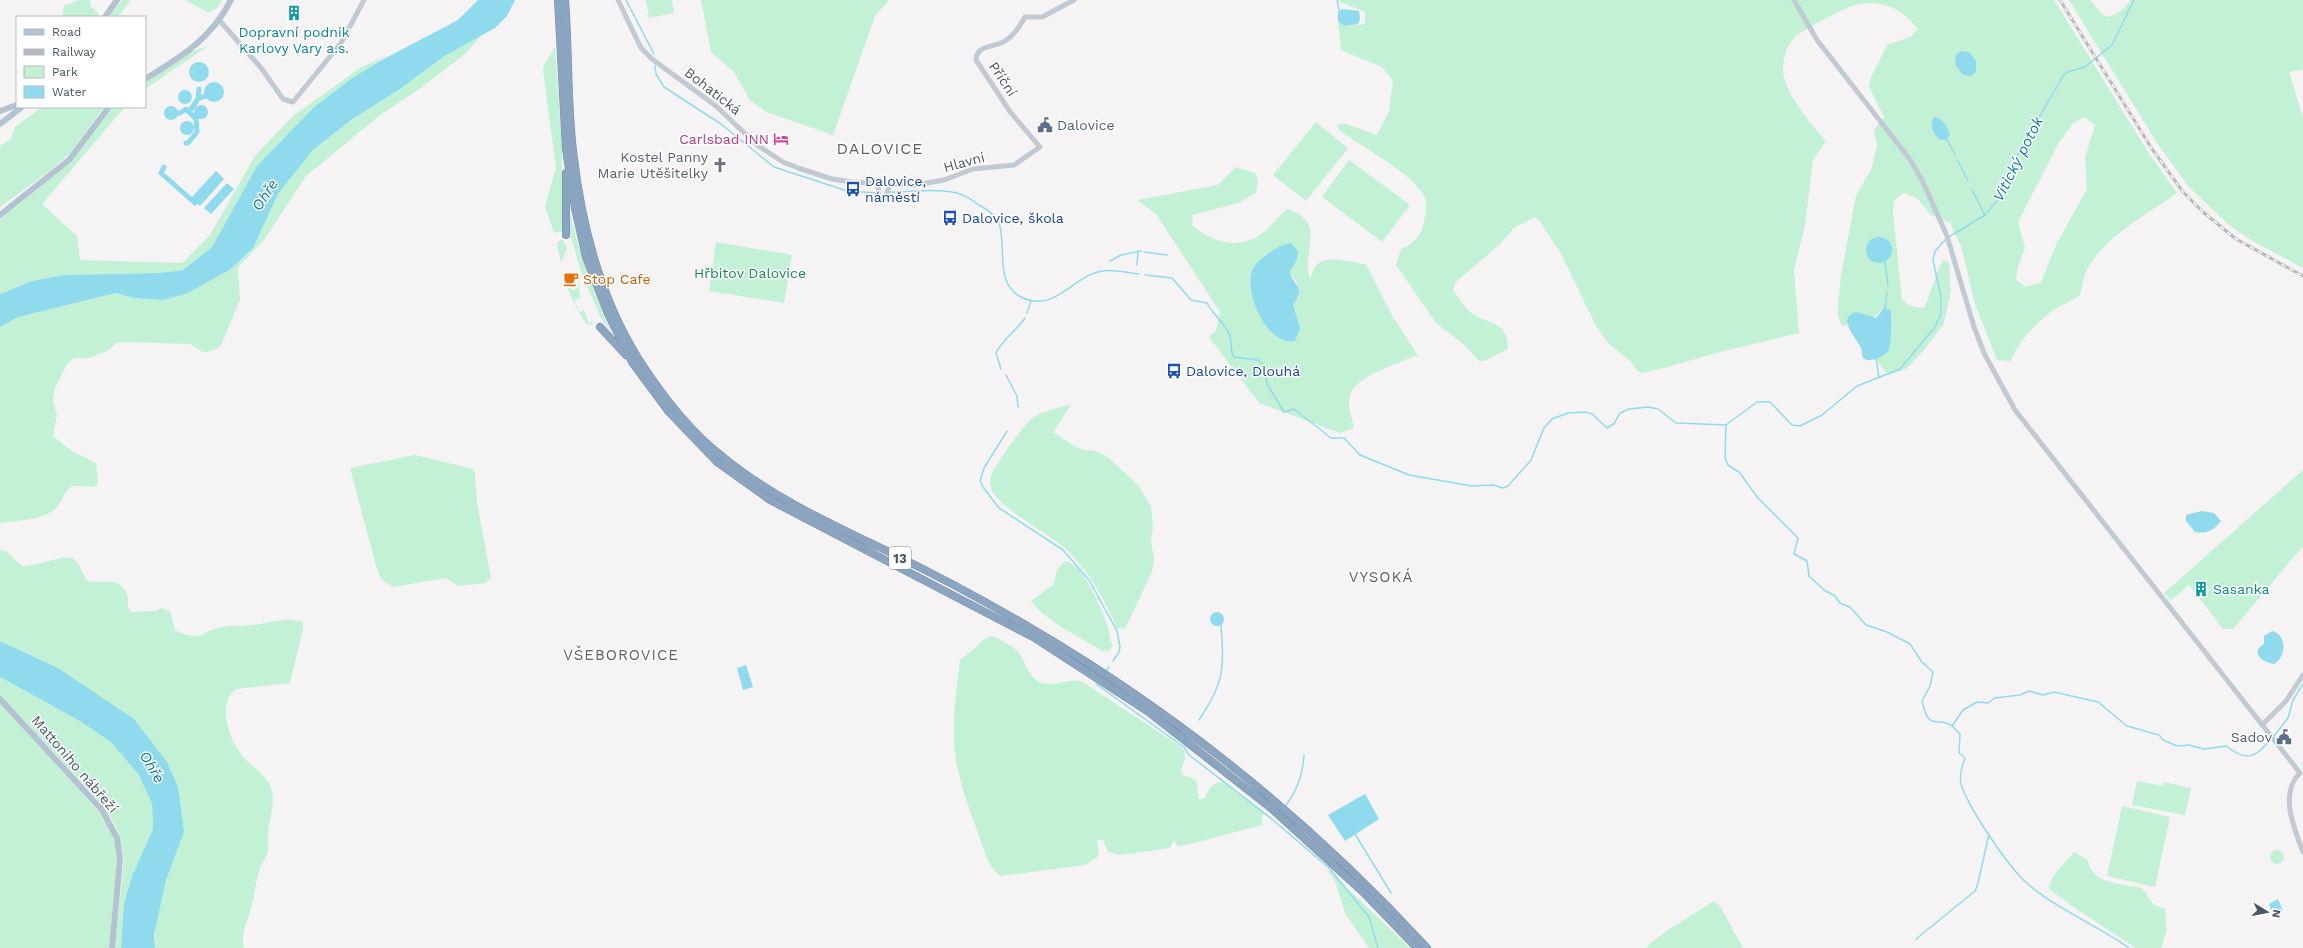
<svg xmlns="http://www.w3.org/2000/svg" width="2303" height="948" font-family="'Work Sans',sans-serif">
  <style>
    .green { fill: #c3f1d5; fill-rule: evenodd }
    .water { fill: #90daee }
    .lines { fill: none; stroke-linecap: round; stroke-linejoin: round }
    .stream { stroke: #90daee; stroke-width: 1.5 }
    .canal { stroke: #90daee; stroke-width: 5 }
    .highway-casing { stroke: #7690ad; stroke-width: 8 }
    .minor { stroke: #c1cad2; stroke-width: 5 }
    .major { stroke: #b3c2d1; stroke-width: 6 }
    .highway { stroke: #8ba5c1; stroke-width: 7 }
    .rail-casing { stroke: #b5b8bd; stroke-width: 3 }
    .rail { stroke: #fff; stroke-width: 1.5; stroke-dasharray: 4.5; stroke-linecap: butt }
    .labels { text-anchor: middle; stroke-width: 3; stroke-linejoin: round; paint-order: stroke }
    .shield { fill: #fff; stroke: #808990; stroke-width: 1 }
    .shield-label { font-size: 13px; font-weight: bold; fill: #4a5661 }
    .culture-label { font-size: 14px; fill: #0d838f; stroke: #fff }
    .street-label { font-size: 14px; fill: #4a5661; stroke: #fff }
    .service-label { font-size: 14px; fill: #4e5e75; stroke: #fff; text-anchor: start }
    .hotel-label { font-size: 14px; fill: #b23c85; stroke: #fff; text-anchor: end }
    .worship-label { font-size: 14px; fill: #5b616d; stroke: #fff; text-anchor: end }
    .transit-label { font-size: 14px; fill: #164399; stroke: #fff; text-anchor: start }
    .park-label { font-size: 14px; fill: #17864f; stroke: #fff }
    .food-label { font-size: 14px; fill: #c56008; stroke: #fff; text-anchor: start }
    .water-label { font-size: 15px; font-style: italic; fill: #0c7c9b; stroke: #fff }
    .neighbourhood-label { font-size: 15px; letter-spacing: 1px; fill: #5f6368; stroke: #fff }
    .quarter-label { font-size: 16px; letter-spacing: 1px; fill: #5f6368; stroke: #fff }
  </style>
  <rect width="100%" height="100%" fill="#f5f3f3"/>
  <path class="green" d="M79,0h11l1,7 8,7v3h-37l2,-11z
    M122,0h9l-13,17h-9z
    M185,0h37l-5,8 -8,5z
    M646,0h26l2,13 -25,5z
    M701,0h188l-14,16 -42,119 -67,-23 -16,-12 -17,-29 -22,-19z
    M1336,0h718l94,152 29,41c-30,22 -70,41 -89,75 -5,8 -5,18 -8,27 -8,6 -17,9 -25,14 -20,14 -35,31 -45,52l-13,-1 -22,-56 -14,-58 -11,-23 -19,-8 -14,-17 -13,-5 -10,7 -1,12 9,88 8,6 14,2c8,-17 11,-32 19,-48l6,2 2,28 -7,33 -19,26 -19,20 -18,6 -12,-16 12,-8 4,-35 -11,-6 -7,9 -17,-7 -7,3 -3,10 -5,1 -4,-10v-10l3,-30 15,-81 15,-25 6,-25 -3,-15 10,-13 -15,-30 2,-10 16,-32 23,-8 8,-8c-9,-11 -20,-21 -34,-24 -6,-2 -19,-2 -25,-1 -13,2 -55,25 -65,34 -7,6 -11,21 -11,31 0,23 28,55 43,72l-13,19 -8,65 -11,45 5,63 -83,20 -52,15 -22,5 -4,-2 -8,-10 -22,-18 -12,-17 -36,-74 -21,-32 -4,-3 -21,11 -14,16 -45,39 -2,7c6,8 12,19 20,24 17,11 35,7 35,35l-24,12h-5l-17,-18 -26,-20 -40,-58 5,-16c12,-5 20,-13 23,-26 1,-7 3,-18 1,-25 -8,-22 -65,-52 -86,-68l-2,-6h9l31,11 12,-24 4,-30 -11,-14 -41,-17 -3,-29 7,5 20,-2v-12zM2084,117l11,8 -10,33 2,31 -30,54 -16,39 -15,5 -10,-7 2,-13 7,-19 -7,-26 40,-78 15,-21z
    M2069,0h21l10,12 8,5c10,-3 17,-8 22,-17h173v70l-14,2 14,45v151l-52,-28 -23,-16 -39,-37 -30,-41z
    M482,34l-16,19 -45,35 -41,27 -75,62 -41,63 -26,27 2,33 -20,47 -11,5h-6l-13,-8 -67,-2h-5l-11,9 -18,7h-15l-7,6 -13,26 -1,13 4,12 -4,21 19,15 24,12 2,21 -5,3 -21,-1c-9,6 -9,15 -16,22 -14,13 -37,12 -56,15v-196l18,-10 98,-24 17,5 31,2 24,-7 43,-24 22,-21 25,-54 35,-44 38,-30 49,-31 46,-34z
    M208,46l-63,43v-7l45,-30z
    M555,47l7,98v86l-8,2 -9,-27 11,-38 -13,-97 1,-6z
    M387,55l-74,53 -32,33 -25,27 -44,79 -29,23 -23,3 -96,2 -32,6 -32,13v-75l71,-57 42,-55h12l-83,97 35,32 3,24 102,3 28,-28 45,-79 38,-40 67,-48z
    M42,107h62l-33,45 -20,18 -51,37v-61l11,-7 4,-12z
    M1316,122l32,26 -42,53 -33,-26z
    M1349,160l61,45 -28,37 -60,-45z
    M1236,167l19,6 3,7 -2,13 -18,10 -45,12 -1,10c19,17 45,25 68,10 10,-7 18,-18 27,-26 41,13 14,40 23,70 2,-5 4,-13 9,-16 12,-8 34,0 47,1l27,53 26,40 -5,-1c-15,7 -61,22 -64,39 -3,10 2,23 4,33l-14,5 -81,-30 -50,-66 7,-6 4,-19 -64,-98 -19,-14 81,-15zM1291,243l3,21 -4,9 7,9 2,14 -6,9 3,11 -18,22c-14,-13 -31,-41 -28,-61 2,-9 9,-16 17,-22 7,-5 15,-11 24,-12z
    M567,195c7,48 25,92 43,136l-9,-13 -20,-46 -13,-46z
    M563,240l4,8 -6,15 -4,-18 1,-4z
    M716,242l76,13 -8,48 -75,-12z
    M574,270l5,14 1,14 -6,2 6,12 4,-2 5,14 4,-3 -1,4 -6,-1 -13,-23 -10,-25 5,11 4,3 5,-1 1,-6z
    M1071,405l-18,27 23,15 8,3 12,1 12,6 31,29 12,20 2,22 -2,12 3,19 -2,13 -27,57 -8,-1c-4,-6 -5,-13 -9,-19 -11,-22 -24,-43 -42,-60 -17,-16 -67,-40 -75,-61 -1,-4 -1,-9 0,-12 3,-9 35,-55 43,-59 11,-6 25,-11 37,-12z
    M415,455l58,14 2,4 2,30 14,75 -6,5 -27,3 -12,-8 -53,9 -12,-8 -5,-13 -26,-98z
    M2303,470v76l-70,83h-10l-34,-44 -18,15 -7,-7z
    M0,550l6,1 16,15c15,1 43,-13 52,-7 6,5 8,16 14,22 14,3 31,-6 39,13 2,6 -1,12 4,18l25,-1 5,-3 9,3 5,19 11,5 13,1c26,-14 34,-8 61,-12 15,-3 27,-7 43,-2v6l-13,55 -54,6c-21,16 -6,53 9,70 9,9 22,17 26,29 5,14 -2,32 -3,46 -1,5 1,10 0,15 0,5 -6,14 -8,19 -4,12 -5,24 -8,36 -3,15 -12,28 -8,44h-89c-2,-40 15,-80 29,-116l-95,-142 -31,-22 -58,-27z
    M1065,561c17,1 38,49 42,64 3,6 1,15 6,20l-4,6h-6c-21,-13 -58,-30 -72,-50l23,-17 3,-15z
    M992,636c8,3 20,9 26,16 8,10 11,27 24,31 14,4 26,-5 39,-2l99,65 4,4 1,9 -4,10 1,5 14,6 3,19 6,-1c4,-10 6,-14 17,-16l41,31 -1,12 -76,20 -8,1 -4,-6 -4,8 -49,7 -13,-3 -5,-12h-6l2,16 -14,9 -85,11c-13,-11 -16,-27 -22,-43 -8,-23 -18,-48 -22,-73 -5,-33 0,-67 4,-100l18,-14 4,-6z
    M0,677l80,44 31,21 28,33 13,29 1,25 -21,47 -8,27 -3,45h-6l9,-89 -4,-22 -5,-12 -10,-17 -105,-113z
    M0,703l99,109 15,26 3,21 -8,89h-109z
    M2137,781l26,5 1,-4 27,6 -6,27 -53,-10z
    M2122,806l48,11 -15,70 -48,-11z
    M2270 857a7 7 0 1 1 14 0a7 7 0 1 1-14 0Z
    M2074,852l14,8c3,24 34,24 54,28l12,17 11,4 2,20 -6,19h-25l-61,-40 -27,-20 6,-13z
    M1326,868l83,79 1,1h-41l-24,-35 -10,-32z
    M1714,901l6,5 23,42h-98l21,-17z"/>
  <path class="water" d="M478,0h37l-8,16 -12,12 -49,27 -46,34 -49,31 -38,30 -35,44 -25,54 -22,21 -43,24 -24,7 -31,-2 -17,-5 -98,24 -18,10v-33l32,-13 32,-6 96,-2 23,-3 29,-23 45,-81 56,-58 38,-29 29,-18 78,-41z
    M1342,9l17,2 1,8 -2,5 -13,2 -7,-5v-9z
    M1961,51l8,1 7,9v11l-6,4 -8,-2 -7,-10 1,-9z
    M189 72a10 10 0 1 1 20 0a10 10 0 1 1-20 0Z
    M204 92a10 10 0 1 1 20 0a10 10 0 1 1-20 0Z
    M178 97a7 7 0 1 1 14 0a7 7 0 1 1-14 0Z
    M194 112a7 7 0 1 1 14 0a7 7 0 1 1-14 0Z
    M164 113a7 7 0 1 1 14 0a7 7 0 1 1-14 0Z
    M1934,117c9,1 13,10 16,17l-3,6h-6c-8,-5 -12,-15 -7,-23z
    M180 128a7 7 0 1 1 14 0a7 7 0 1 1-14 0Z
    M216,171l8,8 -24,27 -9,-8z
    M227,183l7,6 -23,25 -7,-6z
    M1866 250a13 13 0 1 1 26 0a13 13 0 1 1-26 0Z
    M1291,243l7,8c1,10 -6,14 -8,22 7,17 15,14 3,32l7,23 -5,13c-27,7 -52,-50 -43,-70 3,-8 11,-13 17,-18 7,-5 14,-9 22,-10z
    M1884,308l7,2c1,5 0,36 -2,40 -4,6 -15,11 -22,10l-4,-2c-1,-3 -1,-7 -2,-10 -5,-11 -26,-31 -4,-36l19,6z
    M2202,511l12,2 7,8c-8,10 -14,13 -26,11l-9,-11v-6z
    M1210 619a7 7 0 1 1 14 0a7 7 0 1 1-14 0Z
    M2272,631c15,4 15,25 2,33 -10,-1 -25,-11 -10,-20v-8z
    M0,641l58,27 76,51 33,43 11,25 6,45 -18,48 -12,55 1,13h-34l3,-45 8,-27 21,-47 -1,-25 -13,-29 -28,-33 -31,-21 -80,-44z
    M746,665l7,22 -10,3 -6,-22z
    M1365,794l14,25 -34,22 -17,-26z
    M2278,899l5,12 -9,4 -5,-11z"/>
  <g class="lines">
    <path class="stream" d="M626,0l28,54
      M1337,0l2,10
      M655,66l1,8 8,13 57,37 53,43 73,24 30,2
      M1947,140l8,14
      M1958,161l10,20
      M1972,190l13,25
      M889,192c20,0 42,-4 63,0 10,1 19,7 27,13 7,4 16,9 20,18 8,22 -5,61 22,74 35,17 51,-22 82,-26 11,-2 25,2 36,3
      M1144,252l23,3
      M1110,261l11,-6 20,-4
      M1885,262l3,24
      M1137,265l1,-13
      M1145,275l27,3 19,22 16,3c6,11 16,19 22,30 4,8 0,17 5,24l24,3 6,5 3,19 17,28 10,-3 37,29h13l16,17 49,20 63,11 21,-1 10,3 5,-2 23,-26 13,-32 8,-9 16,-6 18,-1 6,2 15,14 7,-4 6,-11 9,-4 19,-2 10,2 18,14 50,2 31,-23h13l22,23 8,1 22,-11 35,-29 43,-17 35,-42 6,-14v-16l-8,-37 2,-9 12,-13 38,-23 16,-19 2,-13 11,-22 49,-85 4,-4 18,-5 27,-22 22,-45
      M1885,310l2,-18
      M1027,313l4,-12
      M1876,358l3,20
      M1001,369l-5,-16c5,-12 21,-23 29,-35
      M1006,375l11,21 1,11
      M1726,425l-1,33 3,7 11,7 19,26 40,40 -4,16 13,7 2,15 15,14 11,6 5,7 10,4 16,18 21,7 23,12 12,18 11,10 -3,14 -8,15c7,33 16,14 30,25l11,-16 14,-8 11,1 7,-5 25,-3 9,-4 14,4 11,-3 44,10 29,24 32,9 4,5 14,6 12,-1 15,4 22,-3c22,17 30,11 45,-7
      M1007,431l-23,37 -4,13 3,6 16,21 64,42 26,30 28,51 3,16 -1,5 -6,9
      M1106,671l3,-4
      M1096,684l88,63 4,7 85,66 56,48 40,49 9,31
      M1199,720c26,-39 25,-51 22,-96
      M1952,726l8,8 -1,19 6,5c-3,8 -6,17 -4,26 7,23 49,86 68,101 28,24 69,41 100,63
      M2274,736l14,-18 5,-18 10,-16
      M1286,805c12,-15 17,-31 18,-50
      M1355,834l36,59
      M1916,939l59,-48 3,-8 11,-49"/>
    <path class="canal" d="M198,99l1,-10
      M189,112l9,-13 12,-5
      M172,113h8l6,-4 10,10 1,13 -9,11h-2
      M164,167l-3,6 34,30 1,-2"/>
    <g class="highway-casing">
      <path id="highway" d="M558,0l8,149 9,59 11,49 22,57 24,48 37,50 48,50 53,38 263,137 117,76 121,95 92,84 54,56
        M565,0c4,50 2,101 8,151 8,71 27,146 65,207 23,36 51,73 85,99 50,41 108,67 166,95 49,24 98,50 145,78 146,86 279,194 393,318
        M566,173v62
        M600,327l26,28"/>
    </g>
    <path class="minor" d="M618,0l23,48 11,11 64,47 41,39 26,17 15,6 34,11 20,3 63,3 29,-5 29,-11 41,-4 26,-18 -29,-34 -35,-53c1,-16 18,-12 29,-19 9,-5 15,-15 20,-24h17l32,-17
      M1794,0l23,40 92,118 13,22 25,56 27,91 10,26 31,57 285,363c-21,20 -6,55 3,79
      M220,21l42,48 21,30 10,3 48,-59 23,-43
      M878,185l1,11 4,5 7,-16
      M2262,725l24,-24 17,-26"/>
    <path class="major" d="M105,17l12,-17
      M145,79c37,-23 65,-39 86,-79
      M0,111l17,-6
      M0,124l22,-17
      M0,215l69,-55 40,-53
      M0,699l102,111 15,28 3,21 -8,89"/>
    <use href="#highway" class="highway"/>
    <g class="rail-casing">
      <path id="rail" d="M2060,0l92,149 31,43 20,20 33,27 67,37"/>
    </g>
    <use href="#rail" class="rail"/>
  </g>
  <defs>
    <g id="building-bare" transform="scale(1.2)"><path d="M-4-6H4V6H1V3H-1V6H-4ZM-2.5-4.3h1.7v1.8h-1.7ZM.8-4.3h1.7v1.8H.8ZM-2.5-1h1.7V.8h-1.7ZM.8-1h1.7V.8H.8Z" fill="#0f9aa8" stroke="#fff" stroke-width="2.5" paint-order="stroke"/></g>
    <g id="civic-bare" transform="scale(1.2)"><path d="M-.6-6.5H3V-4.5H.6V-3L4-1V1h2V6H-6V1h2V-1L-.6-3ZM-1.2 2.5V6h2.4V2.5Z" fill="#5c6f8a" stroke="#fff" stroke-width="2.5" paint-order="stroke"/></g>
    <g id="hotel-bare" transform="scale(1.2)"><path d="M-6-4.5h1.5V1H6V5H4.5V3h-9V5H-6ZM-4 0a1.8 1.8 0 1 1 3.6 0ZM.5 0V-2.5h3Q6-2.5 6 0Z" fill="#d1479c" stroke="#fff" stroke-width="2.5" paint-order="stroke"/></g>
    <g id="church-bare" transform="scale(1.2)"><path d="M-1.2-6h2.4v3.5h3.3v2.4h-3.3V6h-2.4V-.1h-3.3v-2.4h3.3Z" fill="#6b7280" stroke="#fff" stroke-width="2.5" paint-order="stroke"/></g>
    <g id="bus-bare" transform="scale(1.2)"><path d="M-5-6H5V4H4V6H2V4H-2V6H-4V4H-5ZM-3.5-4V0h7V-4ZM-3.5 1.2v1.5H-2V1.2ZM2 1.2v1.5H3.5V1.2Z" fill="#1a4fb4" stroke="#fff" stroke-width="2.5" paint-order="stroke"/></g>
    <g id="cafe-bare" transform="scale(1.2)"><path d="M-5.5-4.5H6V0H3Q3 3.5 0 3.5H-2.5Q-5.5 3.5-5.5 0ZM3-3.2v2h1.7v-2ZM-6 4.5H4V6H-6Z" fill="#e8710a" stroke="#fff" stroke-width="2.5" paint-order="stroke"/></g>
  </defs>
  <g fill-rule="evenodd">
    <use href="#building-bare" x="294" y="13"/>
    <use href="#civic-bare" x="1045" y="125"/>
    <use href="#hotel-bare" x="781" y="139"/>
    <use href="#church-bare" x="720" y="165"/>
    <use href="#bus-bare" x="853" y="189"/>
    <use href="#bus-bare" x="950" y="218"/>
    <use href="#cafe-bare" x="571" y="279"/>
    <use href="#bus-bare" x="1174" y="371"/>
    <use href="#building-bare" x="2201" y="589"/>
    <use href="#civic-bare" x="2284" y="737"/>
  </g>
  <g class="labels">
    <rect class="shield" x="889" y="547" width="22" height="22" rx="3"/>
    <g class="shield-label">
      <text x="900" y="563">13</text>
    </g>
    <g class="culture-label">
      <text x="294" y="37">Dopravní podnik<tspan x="294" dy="16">Karlovy Vary a.s.</tspan></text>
      <text x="2213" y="594" text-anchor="start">Sasanka</text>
    </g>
    <g class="street-label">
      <text transform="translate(1003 79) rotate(56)" y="5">Příční</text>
      <text transform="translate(713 91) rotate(38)" y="5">Bohatická</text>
      <text transform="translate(964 162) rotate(-15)" y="5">Hlavní</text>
      <text transform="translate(75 764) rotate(49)" y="5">Mattoniho nábřeží</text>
    </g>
    <g class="service-label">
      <text x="1057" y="130">Dalovice</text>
      <text x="2272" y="742" text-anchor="end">Sadov</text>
    </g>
    <g class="hotel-label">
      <text x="769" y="144">Carlsbad INN</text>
    </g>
    <g class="worship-label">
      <text x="708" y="162">Kostel Panny<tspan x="708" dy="16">Marie Utěšitelky</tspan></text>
    </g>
    <g class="transit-label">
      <text x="865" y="186">Dalovice,<tspan x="865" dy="16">náměstí</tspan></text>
      <text x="962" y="223">Dalovice, škola</text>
      <text x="1186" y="376">Dalovice, Dlouhá</text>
    </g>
    <g class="park-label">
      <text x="750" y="278">Hřbitov Dalovice</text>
    </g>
    <g class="food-label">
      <text x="583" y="284">Stop Cafe</text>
    </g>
    <g class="water-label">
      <text transform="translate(2018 159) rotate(-63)" y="5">Vitický potok</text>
      <text transform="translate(265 195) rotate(-57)" y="5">Ohře</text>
      <text transform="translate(152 767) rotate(59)" y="5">Ohře</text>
    </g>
    <g class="neighbourhood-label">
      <text x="1381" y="582">VYSOKÁ</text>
      <text x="621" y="660">VŠEBOROVICE</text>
    </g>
    <g class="quarter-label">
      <text x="880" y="154">DALOVICE</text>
    </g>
  </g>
  <rect x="16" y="16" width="130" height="92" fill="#ffffff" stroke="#b7bbc0"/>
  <rect x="24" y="29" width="20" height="6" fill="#b3c2d1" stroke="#b7bbc0"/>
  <text x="52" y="36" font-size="12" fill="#4a5661">Road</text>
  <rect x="24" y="49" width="20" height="6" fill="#b5b8bd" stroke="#b7bbc0"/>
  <text x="52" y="56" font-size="12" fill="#4a5661">Railway</text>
  <rect x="24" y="66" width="20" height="12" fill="#c3f1d5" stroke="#b7bbc0"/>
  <text x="52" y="76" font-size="12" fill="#4a5661">Park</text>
  <rect x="24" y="86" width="20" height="12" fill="#90daee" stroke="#b7bbc0"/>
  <text x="52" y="96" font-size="12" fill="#4a5661">Water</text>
  <g transform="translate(2267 912) rotate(100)" stroke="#ffffff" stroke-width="3" paint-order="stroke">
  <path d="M0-3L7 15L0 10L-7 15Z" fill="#4a5661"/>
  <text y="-6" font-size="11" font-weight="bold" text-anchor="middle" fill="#4a5661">N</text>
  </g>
</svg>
